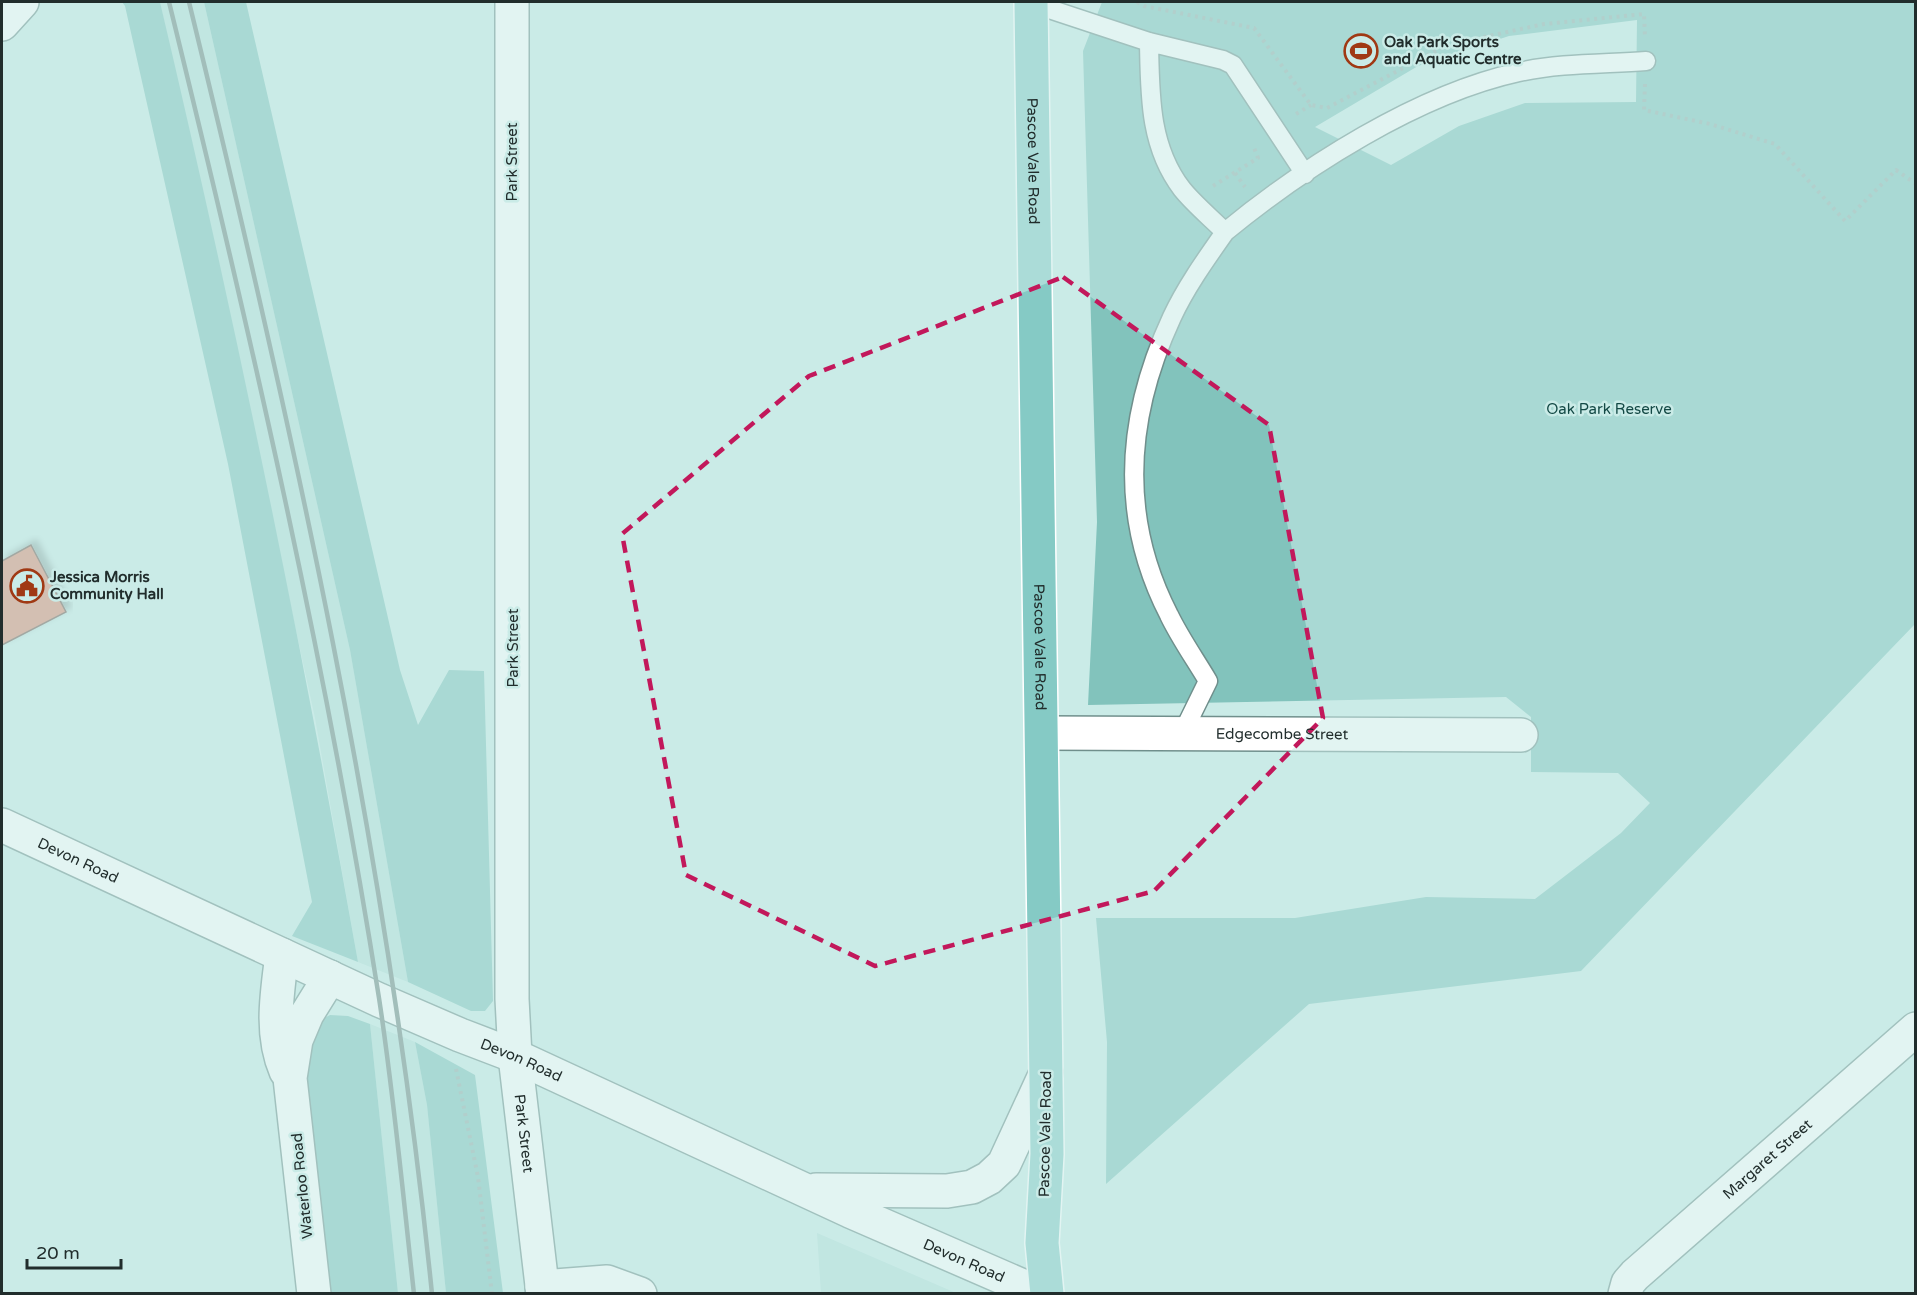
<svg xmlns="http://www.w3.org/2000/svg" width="1917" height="1295" font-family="'Varela Round',sans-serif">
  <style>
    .built { fill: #b5dfda }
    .green { fill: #82c3bc; fill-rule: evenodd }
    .building { fill: #de8b71; stroke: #725951; stroke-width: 1.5; filter: url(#shadow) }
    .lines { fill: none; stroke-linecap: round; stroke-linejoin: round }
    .service-casing { stroke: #708f8c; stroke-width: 21 }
    .minor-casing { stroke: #708f8c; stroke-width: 36 }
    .primary-casing { stroke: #fff; stroke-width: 36 }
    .path { stroke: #94aeab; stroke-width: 4; stroke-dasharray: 3 4.5; stroke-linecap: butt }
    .service { stroke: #fff; stroke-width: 18 }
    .minor { stroke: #fff; stroke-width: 33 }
    .primary { stroke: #85cac5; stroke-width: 33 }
    .rail { stroke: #718784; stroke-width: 4.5 }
    .marked { fill: none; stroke: #c2185b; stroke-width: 4.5; stroke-dasharray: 12 8; stroke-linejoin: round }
    .labels { text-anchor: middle; stroke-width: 5; stroke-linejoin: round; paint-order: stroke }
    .poi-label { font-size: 15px; font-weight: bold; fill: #212d2c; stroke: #caebe7; text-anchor: start }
    .street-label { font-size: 15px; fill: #212d2c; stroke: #caebe7 }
    .park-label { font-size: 15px; fill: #134945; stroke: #caebe7 }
  </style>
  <defs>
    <filter id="shadow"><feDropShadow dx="5.5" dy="-5.5" stdDeviation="3" flood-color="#0004"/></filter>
  </defs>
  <rect width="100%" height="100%" fill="#caebe7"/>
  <path class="built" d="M160,2h44l146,648 58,332 -50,-20 -43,-244z
    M370,1024l45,18 12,63 19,188h-48z
    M817,1233l139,60h-135z"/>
  <path class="green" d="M122,2h38c75,318 141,637 198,960l-66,-26 20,-34 -84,-438 -103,-458z
    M204,2h42l154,668 18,55 31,-55 35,1 9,330 -8,10h-14l-63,-29 -58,-332z
    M1102,2h813v622l-334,347 -272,33 -203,180 1,-142 -11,-124h199l131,-21 109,2 86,-66 29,-30 -32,-30 -87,-1v-55l-25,-20 -418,8 9,-183 -14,-471zM1637,20l-1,82 -111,1 -66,23 -68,39 -76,-38 103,-61 91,-30z
    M330,1015l18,1 22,8 28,269h-69l-26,-234 12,-36z
    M415,1042l60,33 28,218h-57l-19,-188z"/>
  <path class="building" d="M31,545l35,67 -64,33v-84z"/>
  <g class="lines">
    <g class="service-casing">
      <path id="service" d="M1031,3l118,39 74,18 10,5 72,109
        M1149,42c1,52 0,104 33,147 12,15 29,29 43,43 79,-65 193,-138 294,-160 41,-9 85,-8 127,-11
        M1182,734l26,-53c-13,-22 -28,-43 -39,-66 -51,-99 -43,-199 3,-298 14,-30 34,-58 53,-85"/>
    </g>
    <g class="minor-casing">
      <g id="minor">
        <path id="s1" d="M512,2v997l3,57 28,238"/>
        <path d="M2,24l20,-22"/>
        <path id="s2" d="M1042,733l479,2"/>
        <path id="s3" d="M2,825l377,175 81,35 55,21 335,155 191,83"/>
        <path d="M282,955c-5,39 -12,79 4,116"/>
        <path d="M816,1190l131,1 25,-4 17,-9 15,-14 42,-91"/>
        <path d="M542,1287l65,-5 33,12"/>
        <path d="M314,1294l-24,-216 6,-38 11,-26 23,-37"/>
        <path id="s4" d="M1625,1294l3,-11 7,-8 281,-246"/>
      </g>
    </g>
    <g class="primary-casing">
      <g id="primary">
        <path id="s5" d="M1031,2l16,1152 -5,89 5,51"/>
      </g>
    </g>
    <path class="path" d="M1137,2l7,4 110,22 57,77 16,3 120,-63 97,-21 100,-10 1,24
      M1645,84l-1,26 66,14 65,20 70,77 51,-51 20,14
      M1296,114l15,-9
      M1235,173l10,14
      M1213,186l45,-28 -5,-13
      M456,1069l22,108 14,117"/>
    <use href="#service" class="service"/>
    <use href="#minor" class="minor"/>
    <use href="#primary" class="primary"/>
    <path class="rail" d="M169,2c81,329 157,660 210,996 15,98 24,197 35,296
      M189,2c104,426 199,854 243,1292"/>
  </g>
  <path d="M0 0H1917V1295H0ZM1063,277l206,148 54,293 -169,173 -279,75 -189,-91 -64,-341 187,-158z" fill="#caebe7" fill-opacity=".55" fill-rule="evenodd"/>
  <path class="marked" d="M1063,277l206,148 54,293 -169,173 -279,75 -189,-91 -64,-341 187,-158z"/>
  <defs>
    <g id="stadium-ring" transform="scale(1.725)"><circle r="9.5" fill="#caebe7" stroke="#a03914" stroke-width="1.5"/><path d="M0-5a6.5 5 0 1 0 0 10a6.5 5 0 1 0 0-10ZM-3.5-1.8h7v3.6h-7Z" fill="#a03914"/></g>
    <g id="civic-ring" transform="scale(1.725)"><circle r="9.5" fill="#caebe7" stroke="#a03914" stroke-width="1.5"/><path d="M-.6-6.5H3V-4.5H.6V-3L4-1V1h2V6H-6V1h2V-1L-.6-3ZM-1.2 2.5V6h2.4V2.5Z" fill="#a03914"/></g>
  </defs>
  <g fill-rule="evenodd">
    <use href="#stadium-ring" x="1361" y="51"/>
    <use href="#civic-ring" x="27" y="586"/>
  </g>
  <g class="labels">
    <g class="poi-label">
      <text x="1384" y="47">Oak Park Sports<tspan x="1384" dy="17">and Aquatic Centre</tspan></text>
      <text x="50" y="582">Jessica Morris<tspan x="50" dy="17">Community Hall</tspan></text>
    </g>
    <g class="street-label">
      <text transform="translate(512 162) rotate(-90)" y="5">Park Street</text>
      <text dy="5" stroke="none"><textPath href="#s5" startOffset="159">Pascoe Vale Road</textPath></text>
      <text transform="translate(513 648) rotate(-90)" y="5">Park Street</text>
      <text dy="5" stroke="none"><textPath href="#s5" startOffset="645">Pascoe Vale Road</textPath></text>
      <text dy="5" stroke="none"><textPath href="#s2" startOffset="240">Edgecombe Street</textPath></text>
      <text dy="5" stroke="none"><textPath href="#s3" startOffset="84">Devon Road</textPath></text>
      <text dy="5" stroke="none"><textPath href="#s3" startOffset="570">Devon Road</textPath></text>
      <text dy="5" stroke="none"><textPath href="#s1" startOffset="1132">Park Street</textPath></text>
      <text transform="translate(1045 1134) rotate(-89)" y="5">Pascoe Vale Road</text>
      <text dy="5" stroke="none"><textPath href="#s4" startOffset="198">Margaret Street</textPath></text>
      <text transform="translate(302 1186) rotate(-96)" y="5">Waterloo Road</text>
      <text dy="5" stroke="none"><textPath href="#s3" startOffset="1056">Devon Road</textPath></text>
    </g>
    <g class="park-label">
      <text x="1609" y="414">Oak Park Reserve</text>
    </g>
  </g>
  <rect width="1917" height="1295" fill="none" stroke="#212d2c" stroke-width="6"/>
  <path d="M27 1259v9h94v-9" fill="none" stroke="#212d2c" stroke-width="3"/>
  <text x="36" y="1259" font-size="18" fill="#212d2c" stroke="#caebe7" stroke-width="4.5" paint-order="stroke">20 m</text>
</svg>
